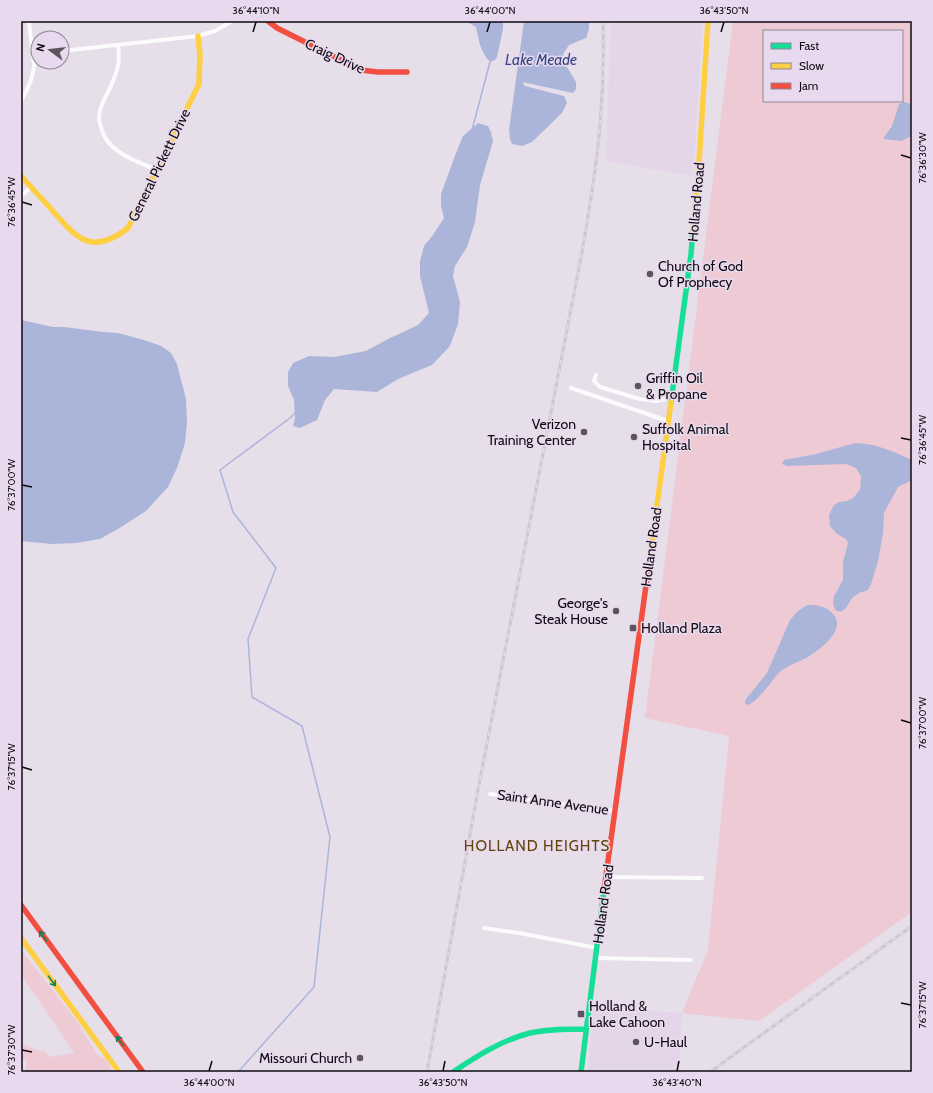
<svg xmlns="http://www.w3.org/2000/svg" width="933" height="1093" font-family="Cabin,sans-serif">
  <style>
    .built { fill: #e4d5e9 }
    .green { fill: #eecad5; fill-rule: evenodd }
    .water { fill: #abb5da }
    .lines { fill: none; stroke-linecap: round; stroke-linejoin: round }
    .stream { stroke: #abb5da; stroke-width: 1.5 }
    .street { stroke: #fbfafc; stroke-width: 4 }
    .fast { stroke: #16e098; stroke-width: 5.5 }
    .slow { stroke: #ffcf43; stroke-width: 5.5 }
    .jam { stroke: #f24e42; stroke-width: 5.5 }
    .rail-casing { stroke: #cbc9cb; stroke-width: 3 }
    .rail { stroke: #e9d9ee; stroke-width: 1.5; stroke-dasharray: 4.5; stroke-linecap: butt }
    .oneway { stroke: #127f5b }
    .ticks { fill: none; stroke: #0e0910; stroke-width: 1.5 }
    .poi-dot { fill: #5a545c; stroke: #e9d9ee; stroke-width: 1.5 }
    .labels { text-anchor: middle; stroke-width: 3; stroke-linejoin: round; paint-order: stroke }
    .street-label { font-size: 14px; fill: #0e0910; stroke: #e9d9ee }
    .poi-label { font-size: 14px; fill: #0e0910; stroke: #e9d9ee; text-anchor: start }
    .water-label { font-size: 15px; font-style: italic; fill: #324681; stroke: #e9d9ee }
    .neighbourhood-label { font-size: 15px; letter-spacing: 1px; fill: #614409; stroke: #e9d9ee }
    .neatline { fill: none; stroke: #0e0910; stroke-width: 1.5 }
    .ticks-label { font-size: 10px; text-anchor: middle; fill: #0e0910 }
  </style>
  <rect width="100%" height="100%" fill="#e6dee9"/>
  <path class="built" d="M611,21h92l-10,155 -87,-15z
    M593,1007l89,6 -3,59h-91z"/>
  <path class="green" d="M733,21h179v891l-153,109 -77,-8 26,-63 21,-214 -84,-18zM764,31h138v70h-138z
    M21,950l55,70 21,34 9,6 7,12h-88l2,-11 -6,-2v-13l5,-1 7,4 12,3 4,5 25,-4 -15,-23 -38,-55z"/>
  <path class="water" d="M466,21h37v8l-6,28 -2,3 -5,2c-10,-11 -11,-21 -14,-35z
    M524,21h65v8l-3,9 -17,7 -6,9 1,8 12,20v7l-3,4 -51,-11 3,4 39,10 3,7 -5,10 -30,29 -10,4 -10,-2 -2,-5 -1,-9z
    M904,102l8,2v32l-11,5 -18,-2 9,-13 7,-22z
    M478,123l10,3 3,6 2,9 -13,44 -5,37 -8,25 -12,19 -2,10 7,26 -2,22 -8,22 -18,19 -34,14 -21,13 -43,-3 -9,11 -8,20 -17,8 -7,-2 2,-7 -1,-19 -6,-14v-14l5,-9 16,-7 25,1 32,-6 22,-12 30,-14 11,-12 -9,-37v-15l4,-15 9,-11 11,-17 -3,-12v-12l15,-41 7,-17z
    M21,320l32,7h11l39,5 15,1 26,7 17,6 10,7 6,11 9,35 1,24 -2,20 -8,25 -9,19 -22,24 -28,18 -18,10 -24,4 -25,1 -30,-3z
    M855,443c20,0 39,9 57,17v20l-14,7 -14,26 -1,20 -5,28 -7,23 -3,6 -9,3 -7,5 -6,10 -5,4 -6,-2 -2,-7 1,-7 9,-16v-18l5,-19 -2,-4 -9,-5 -7,-8 -1,-11 5,-10 5,-3 8,-1 6,-3 7,-8 1,-14 -5,-8 -10,-4 -59,2 -5,-2 2,-4 32,-6z
    M807,605c11,0 20,1 27,10 12,16 -15,35 -26,42 -10,6 -21,8 -29,16 -8,8 -22,31 -33,32l-1,-3 1,-3 21,-26 23,-53 8,-9z"/>
  <g class="lines">
    <path class="stream" d="M472,130l18,-68
      M238,1072l76,-85 16,-150 -28,-111 -50,-29 -4,-58 28,-71 -43,-56 -13,-42 70,-52 6,-6"/>
    <path class="street" d="M118,45c3,19 -2,30 -10,47 -4,7 -9,17 -9,26 0,3 1,6 2,9 5,25 35,34 56,43
      M62,51l136,-15 17,-5 17,-10
      M21,101c6,-11 12,-22 13,-35l-5,-45
      M21,196l10,-9
      M596,375l-2,6 6,6 40,12 15,2 17,-3
      M571,388l97,33
      M490,794l126,17
      M606,877l96,1
      M484,928l35,5 78,15
      M595,958l96,2"/>
    <path class="fast" d="M671,402l20,-148 2,-24
      M453,1072c24,-16 49,-32 77,-39 19,-4 37,-4 56,-4
      M581,1072l23,-182"/>
    <path class="slow" d="M21,176c10,11 21,23 31,34 25,29 40,46 76,18l71,-144 1,-29 -2,-19
      M693,230l5,-52 10,-157
      M648,571l23,-169
      M21,938l98,134"/>
    <path class="jam" d="M268,21l9,7 84,42 17,2h29
      M604,890l44,-319
      M21,905l122,167"/>
    <g class="rail-casing">
      <path id="rail" d="M427,1072l51,-282 104,-538c7,-42 15,-85 18,-127 3,-35 4,-69 3,-104
        M710,1072l202,-146"/>
    </g>
    <use href="#rail" class="rail"/>
  </g>
  <defs><path id="oneway-shaft" d="M-6 0H5M1.5-3L5.5 0L1.5 3" fill="none" stroke-width="1.6" stroke-linecap="round" stroke-linejoin="round"/></defs>
  <g class="oneway">
    <use href="#oneway-shaft" transform="translate(43 936) rotate(-126)"/>
    <use href="#oneway-shaft" transform="translate(52 981) rotate(54)"/>
    <use href="#oneway-shaft" transform="translate(120 1041) rotate(-126)"/>
  </g>
  <path class="ticks" d="M253,32l3,-10M487,32l3,-10M721,32l3,-10M901,155l10,3M22,202l10,3M901,438l10,2M22,485l10,2M901,720l10,3M22,767l10,3M901,1003l10,2M22,1050l10,2M209,1071l3,-10M443,1071l2,-10M677,1071l2,-10"/>
  <g class="poi-dot">
    <circle cx="650" cy="274" r="4"/>
    <circle cx="638" cy="386" r="4"/>
    <circle cx="584" cy="432" r="4"/>
    <circle cx="634" cy="437" r="4"/>
    <circle cx="616" cy="611" r="4"/>
    <rect x="629" y="624" width="8" height="8" rx="2"/>
    <rect x="577" y="1010" width="8" height="8" rx="2"/>
    <circle cx="636" cy="1042" r="4"/>
    <circle cx="360" cy="1058" r="4"/>
  </g>
  <g class="labels">
    <g class="street-label">
      <text transform="translate(335 56) rotate(25)" y="5">Craig Drive</text>
      <text transform="translate(159 165) rotate(-64)" y="5">General Pickett Drive</text>
      <text transform="translate(696 202) rotate(-85)" y="5">Holland Road</text>
      <text transform="translate(651 547) rotate(-82)" y="5">Holland Road</text>
      <text transform="translate(553 802) rotate(8)" y="5">Saint Anne Avenue</text>
      <text transform="translate(603 904) rotate(-82)" y="5">Holland Road</text>
    </g>
    <g class="poi-label">
      <text x="658" y="271">Church of God<tspan x="658" dy="16">Of Prophecy</tspan></text>
      <text x="646" y="383">Griffin Oil<tspan x="646" dy="16">&amp; Propane</tspan></text>
      <text x="576" y="429" text-anchor="end">Verizon<tspan x="576" dy="16">Training Center</tspan></text>
      <text x="642" y="434">Suffolk Animal<tspan x="642" dy="16">Hospital</tspan></text>
      <text x="608" y="608" text-anchor="end">George's<tspan x="608" dy="16">Steak House</tspan></text>
      <text x="641" y="633">Holland Plaza</text>
      <text x="589" y="1011">Holland &amp;<tspan x="589" dy="16">Lake Cahoon</tspan></text>
      <text x="644" y="1047">U-Haul</text>
      <text x="352" y="1063" text-anchor="end">Missouri Church</text>
    </g>
    <g class="water-label">
      <text x="541" y="65">Lake Meade</text>
    </g>
    <g class="neighbourhood-label">
      <text x="537" y="851">HOLLAND HEIGHTS</text>
    </g>
  </g>
  <rect width="933" height="1093" fill="none" stroke="#e9d9ee" stroke-width="44"/>
  <rect x="763" y="30" width="140" height="72" fill="#e9d9ee" stroke="#918695"/>
  <rect x="771" y="43" width="20" height="6" fill="#16e098" stroke="#918695"/>
  <text x="799" y="50" font-size="12" fill="#0e0910">Fast</text>
  <rect x="771" y="63" width="20" height="6" fill="#ffcf43" stroke="#918695"/>
  <text x="799" y="70" font-size="12" fill="#0e0910">Slow</text>
  <rect x="771" y="83" width="20" height="6" fill="#f24e42" stroke="#918695"/>
  <text x="799" y="90" font-size="12" fill="#0e0910">Jam</text>
  <g transform="translate(50 50) rotate(285)"><circle r="19" fill="#e9d9ee" stroke="#918695"/>
  <path d="M0-3L7 15L0 10L-7 15Z" fill="#5a545c"/>
  <text y="-6" font-size="11" font-weight="bold" text-anchor="middle" fill="#0e0910">N</text>
  </g>
  <rect x="22" y="22" width="889" height="1049" class="neatline"/>
  <g class="ticks-label">
    <text x="256" y="14">36°44'10"N</text>
    <text x="490" y="14">36°44'00"N</text>
    <text x="724" y="14">36°43'50"N</text>
    <text transform="translate(922 158) rotate(-90)" y="4">76°36'30"W</text>
    <text transform="translate(11 202) rotate(-90)" y="4">76°36'45"W</text>
    <text transform="translate(922 440) rotate(-90)" y="4">76°36'45"W</text>
    <text transform="translate(11 485) rotate(-90)" y="4">76°37'00"W</text>
    <text transform="translate(922 723) rotate(-90)" y="4">76°37'00"W</text>
    <text transform="translate(11 767) rotate(-90)" y="4">76°37'15"W</text>
    <text transform="translate(922 1005) rotate(-90)" y="4">76°37'15"W</text>
    <text transform="translate(11 1050) rotate(-90)" y="4">76°37'30"W</text>
    <text x="209" y="1086">36°44'00"N</text>
    <text x="443" y="1086">36°43'50"N</text>
    <text x="677" y="1086">36°43'40"N</text>
  </g>
</svg>
